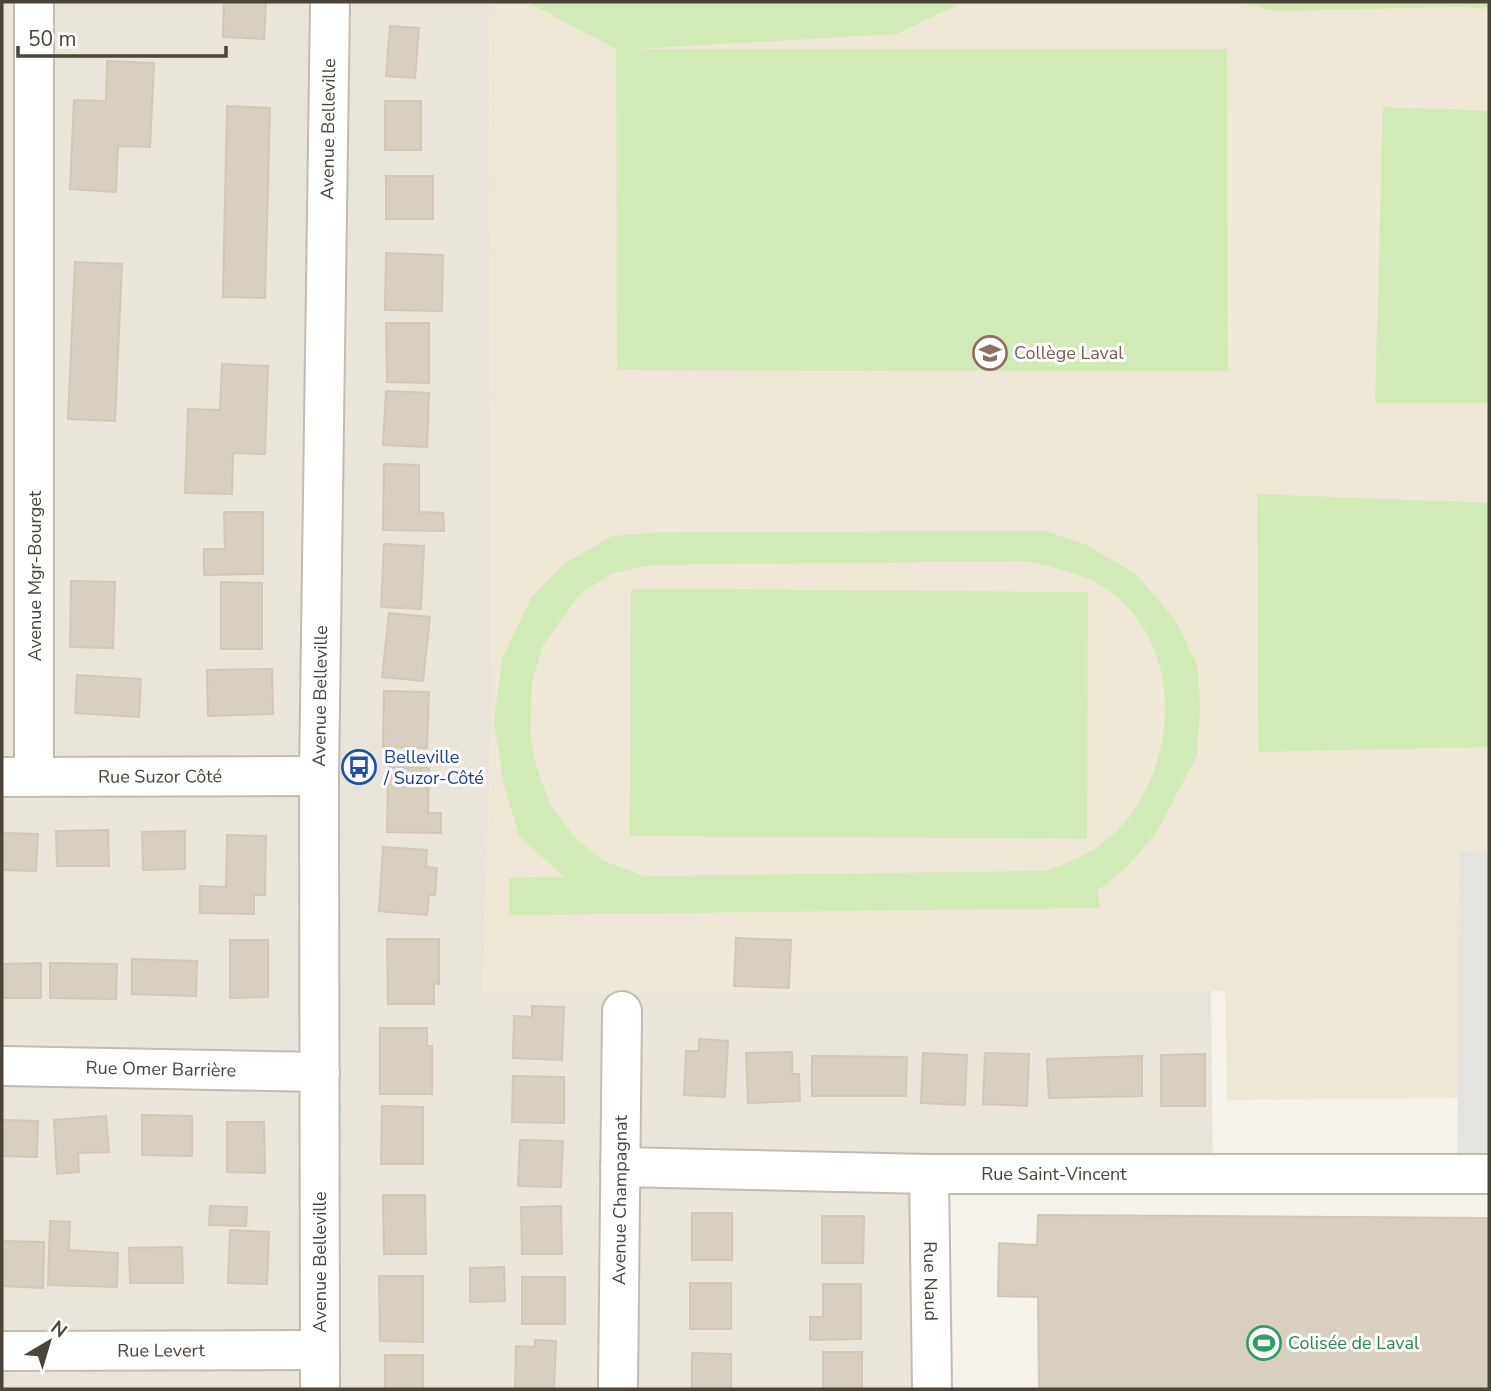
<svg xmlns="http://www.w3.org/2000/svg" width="1491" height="1391" font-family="'Nunito Sans',sans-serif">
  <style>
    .residential { fill: #eae5da }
    .education { fill: #efe8d6 }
    .green { fill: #d2eab5; fill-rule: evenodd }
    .parking { fill: #e5e3e0 }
    .building { fill: #d8cfc1; stroke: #d3c7b4; stroke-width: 2 }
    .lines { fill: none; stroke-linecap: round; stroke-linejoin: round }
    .minor-casing { stroke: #c2bbae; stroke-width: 42 }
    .minor { stroke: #fff; stroke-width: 38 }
    .labels { text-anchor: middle; stroke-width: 6; stroke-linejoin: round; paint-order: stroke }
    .street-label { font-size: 18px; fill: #4b4439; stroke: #fff }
    .education-label { font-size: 18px; fill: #785e54; stroke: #fff; text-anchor: start }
    .transit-label { font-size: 18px; fill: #164399; stroke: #fff; text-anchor: start }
    .leisure-label { font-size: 18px; fill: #27864d; stroke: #fff; text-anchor: start }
  </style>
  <rect width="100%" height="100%" fill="#f6f3ec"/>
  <path class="residential" d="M2,2h487l3,702 -9,289 728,-2 2,183h-284l3,215h-930z"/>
  <path class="education" d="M489,2h1000v1172l-32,-76 -230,2 -2,-109 -742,2 9,-289z"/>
  <path class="green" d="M527,2h436l-66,32 -262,15h592l1,322 -611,-1 -1,-321z
    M1239,2h250v7l-27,-2 -188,4z
    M1383,107l106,4v292h-114z
    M1257,494l232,9v244l-231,5z
    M1045,531l42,14 50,30 39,46 22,47 2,41 -3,47 -41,77 -28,33 -31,25 3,17 -591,7v-37l55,-1 -45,-41 -16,-55 -9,-60 8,-62 29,-61 33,-34 48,-28 55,-4zM1027,561c34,8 71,15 97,42 63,64 50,179 -16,236 -18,16 -40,23 -62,32l-401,5 -42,-15 -29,-25 -23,-30 -14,-37 -7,-34 2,-52 11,-38 15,-21 23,-31 32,-20 39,-8z
    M631,589l457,3 -1,247 -457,-3z"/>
  <path class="parking" d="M1489,851v323l-32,1 3,-323z"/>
  <path class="building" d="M224,2h42l-2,37 -41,-2z
    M390,26l29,2 -4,50 -29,-2z
    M107,61l47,2 -4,84 -32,-1 -2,46 -46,-3 4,-89 32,1z
    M385,101h36v49h-36z
    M227,106l43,2 -5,190 -42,-1z
    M386,176h47v43h-47z
    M386,253l57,2 -1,56 -57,-1z
    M75,262l47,2 -7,157 -47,-2z
    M386,323h43v60l-42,-1z
    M222,364l46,2 -3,88 -32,-1 -1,41 -47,-1 3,-84 32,1z
    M386,391l43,2 -2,54 -44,-2z
    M384,464l35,1v47l24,1 1,18 -61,-1z
    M224,512h39v62l-59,1v-26h21z
    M384,544l40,2 -3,63 -40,-2z
    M71,581l44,1 -2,66 -43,-1z
    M221,582l41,1v66h-41z
    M389,613l41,4 -7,64 -41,-4z
    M272,669l1,45 -65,2 -1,-46z
    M77,675l64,4 -2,38 -64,-4z
    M384,691l45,1 -2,56 -44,-1z
    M388,767l41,1 -1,45h13v20l-54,-1z
    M108,830l1,36h-52l-1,-35z
    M185,831v38l-42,1 -1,-38z
    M2,833l36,1 -2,37 -34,-1z
    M227,835l39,1 -1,59h-11v19l-54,-1v-27l26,1z
    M383,847l44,3 -1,17 11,1 -2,27h-6l-2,20 -48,-4z
    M736,938l55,2 -2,48 -55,-2z
    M387,939h52v45l-5,-1v21h-46z
    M230,940h38v57l-38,1z
    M132,959l65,2 -1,35 -64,-2z
    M41,963v35h-39v-34z
    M50,963l67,1 -1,35 -66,-1z
    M532,1006l32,1 -2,53 -49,-2 1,-42 18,1z
    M380,1028h47v18h5v48h-52z
    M699,1039l29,2 -3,56 -41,-2 2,-44h13z
    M792,1052v22h7l1,27 -52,2 -2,-50z
    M923,1053l44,2 -2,50 -44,-2z
    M985,1053l44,1 -2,52 -44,-2z
    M1205,1054v52h-44v-51z
    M812,1056l95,1 -1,39h-94z
    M1142,1056v40l-93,2 -2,-39z
    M513,1076l51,1v46l-52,-1z
    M382,1106l41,1v57h-42z
    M142,1115l50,1v40l-50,-1z
    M106,1116l3,36 -31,1 1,19 -22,2 -3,-54z
    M2,1120l36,1 -1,36 -35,-1z
    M227,1122h37l1,51 -38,-1z
    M520,1140l43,1 -2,46 -43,-1z
    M383,1195h42l1,59h-42z
    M210,1206l37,1 -1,19 -37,-1z
    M561,1206l1,48h-40l-1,-47z
    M692,1213h40v47h-40z
    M1038,1215l451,3v171h-450l-1,-92 -40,-1 1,-53 38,2z
    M822,1216h42l-1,47h-41z
    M50,1221l20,1 -1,28 49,3 -1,34 -69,-2z
    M230,1230l39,2 -2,52 -39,-1z
    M2,1241l42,1 -1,46 -41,-2z
    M182,1247l1,36h-53l-1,-35z
    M504,1267l1,34 -35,1v-34z
    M379,1276h44v66l-43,-1z
    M522,1277h43v47h-43z
    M690,1283h41v46h-41z
    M823,1284h38v55l-51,1v-23h13z
    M535,1340l21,1 -2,48h-39l1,-43 19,1z
    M823,1352h39v37h-39z
    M692,1353l39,1v35h-39z
    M385,1355h38v34h-38z"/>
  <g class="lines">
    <g class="minor-casing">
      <g id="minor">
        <path d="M34,2v775"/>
        <path id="s1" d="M2,777l317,-1"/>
        <path id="s2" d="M2,1066l318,6"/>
        <path id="s3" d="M620,1167l309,7h560"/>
        <path id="s4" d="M929,1174l3,215"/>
        <path id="s5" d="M2,1351l318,-1"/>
        <path id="s6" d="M320,1389l-1,-613 11,-774"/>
        <path id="s7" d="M618,1389l4,-378"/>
      </g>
    </g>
    <use href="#minor" class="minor"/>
  </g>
  <defs>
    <g id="school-ring" transform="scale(1.75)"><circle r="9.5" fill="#fff" stroke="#8d6e63" stroke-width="1.5"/><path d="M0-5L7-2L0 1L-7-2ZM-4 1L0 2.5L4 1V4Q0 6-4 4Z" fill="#8d6e63"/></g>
    <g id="bus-ring" transform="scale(1.75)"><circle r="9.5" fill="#fff" stroke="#1a4fb4" stroke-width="1.5"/><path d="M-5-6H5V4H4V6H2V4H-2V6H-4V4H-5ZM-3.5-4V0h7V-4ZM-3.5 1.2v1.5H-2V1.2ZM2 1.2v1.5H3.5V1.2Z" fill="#1a4fb4"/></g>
    <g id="stadium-ring" transform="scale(1.75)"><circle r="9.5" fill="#fff" stroke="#2e9e5b" stroke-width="1.5"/><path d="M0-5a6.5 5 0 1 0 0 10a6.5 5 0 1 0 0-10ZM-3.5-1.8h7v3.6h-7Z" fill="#2e9e5b"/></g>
  </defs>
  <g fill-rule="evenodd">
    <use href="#school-ring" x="990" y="353"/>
    <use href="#bus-ring" x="359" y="767"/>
    <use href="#stadium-ring" x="1264" y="1343"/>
  </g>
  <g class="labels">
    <g class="street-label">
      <text dy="6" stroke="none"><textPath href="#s6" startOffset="1260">Avenue Belleville</textPath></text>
      <text transform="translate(35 576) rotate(-90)" y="6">Avenue Mgr-Bourget</text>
      <text dy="6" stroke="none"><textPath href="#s6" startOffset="693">Avenue Belleville</textPath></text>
      <text dy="6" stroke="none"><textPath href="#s1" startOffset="158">Rue Suzor Côté</textPath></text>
      <text dy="6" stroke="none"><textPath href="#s2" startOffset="159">Rue Omer Barrière</textPath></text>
      <text dy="6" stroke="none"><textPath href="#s3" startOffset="434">Rue Saint-Vincent</textPath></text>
      <text dy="6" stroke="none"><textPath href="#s7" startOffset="189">Avenue Champagnat</textPath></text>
      <text transform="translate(320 1262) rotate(-90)" y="6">Avenue Belleville</text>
      <text dy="6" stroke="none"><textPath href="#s4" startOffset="107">Rue Naud</textPath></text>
      <text dy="6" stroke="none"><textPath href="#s5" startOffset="159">Rue Levert</textPath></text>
    </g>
    <g class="education-label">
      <text x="1014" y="359">Collège Laval</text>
    </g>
    <g class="transit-label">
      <text x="384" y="763">Belleville<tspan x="384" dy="21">/ Suzor-Côté</tspan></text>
    </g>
    <g class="leisure-label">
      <text x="1288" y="1349">Colisée de Laval</text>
    </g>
  </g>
  <rect width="1491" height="1391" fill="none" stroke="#4b4439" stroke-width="7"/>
  <g transform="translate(49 1342) rotate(38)" stroke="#ffffff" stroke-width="5" paint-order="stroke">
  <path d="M0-5L12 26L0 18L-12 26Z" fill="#4b4439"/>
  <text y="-10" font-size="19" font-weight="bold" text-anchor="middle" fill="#4b4439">N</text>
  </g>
  <path d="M18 46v10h208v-10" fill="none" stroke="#4b4439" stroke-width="3.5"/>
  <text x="28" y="46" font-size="21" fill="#4b4439" stroke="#ffffff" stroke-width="5" paint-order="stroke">50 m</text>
</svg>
